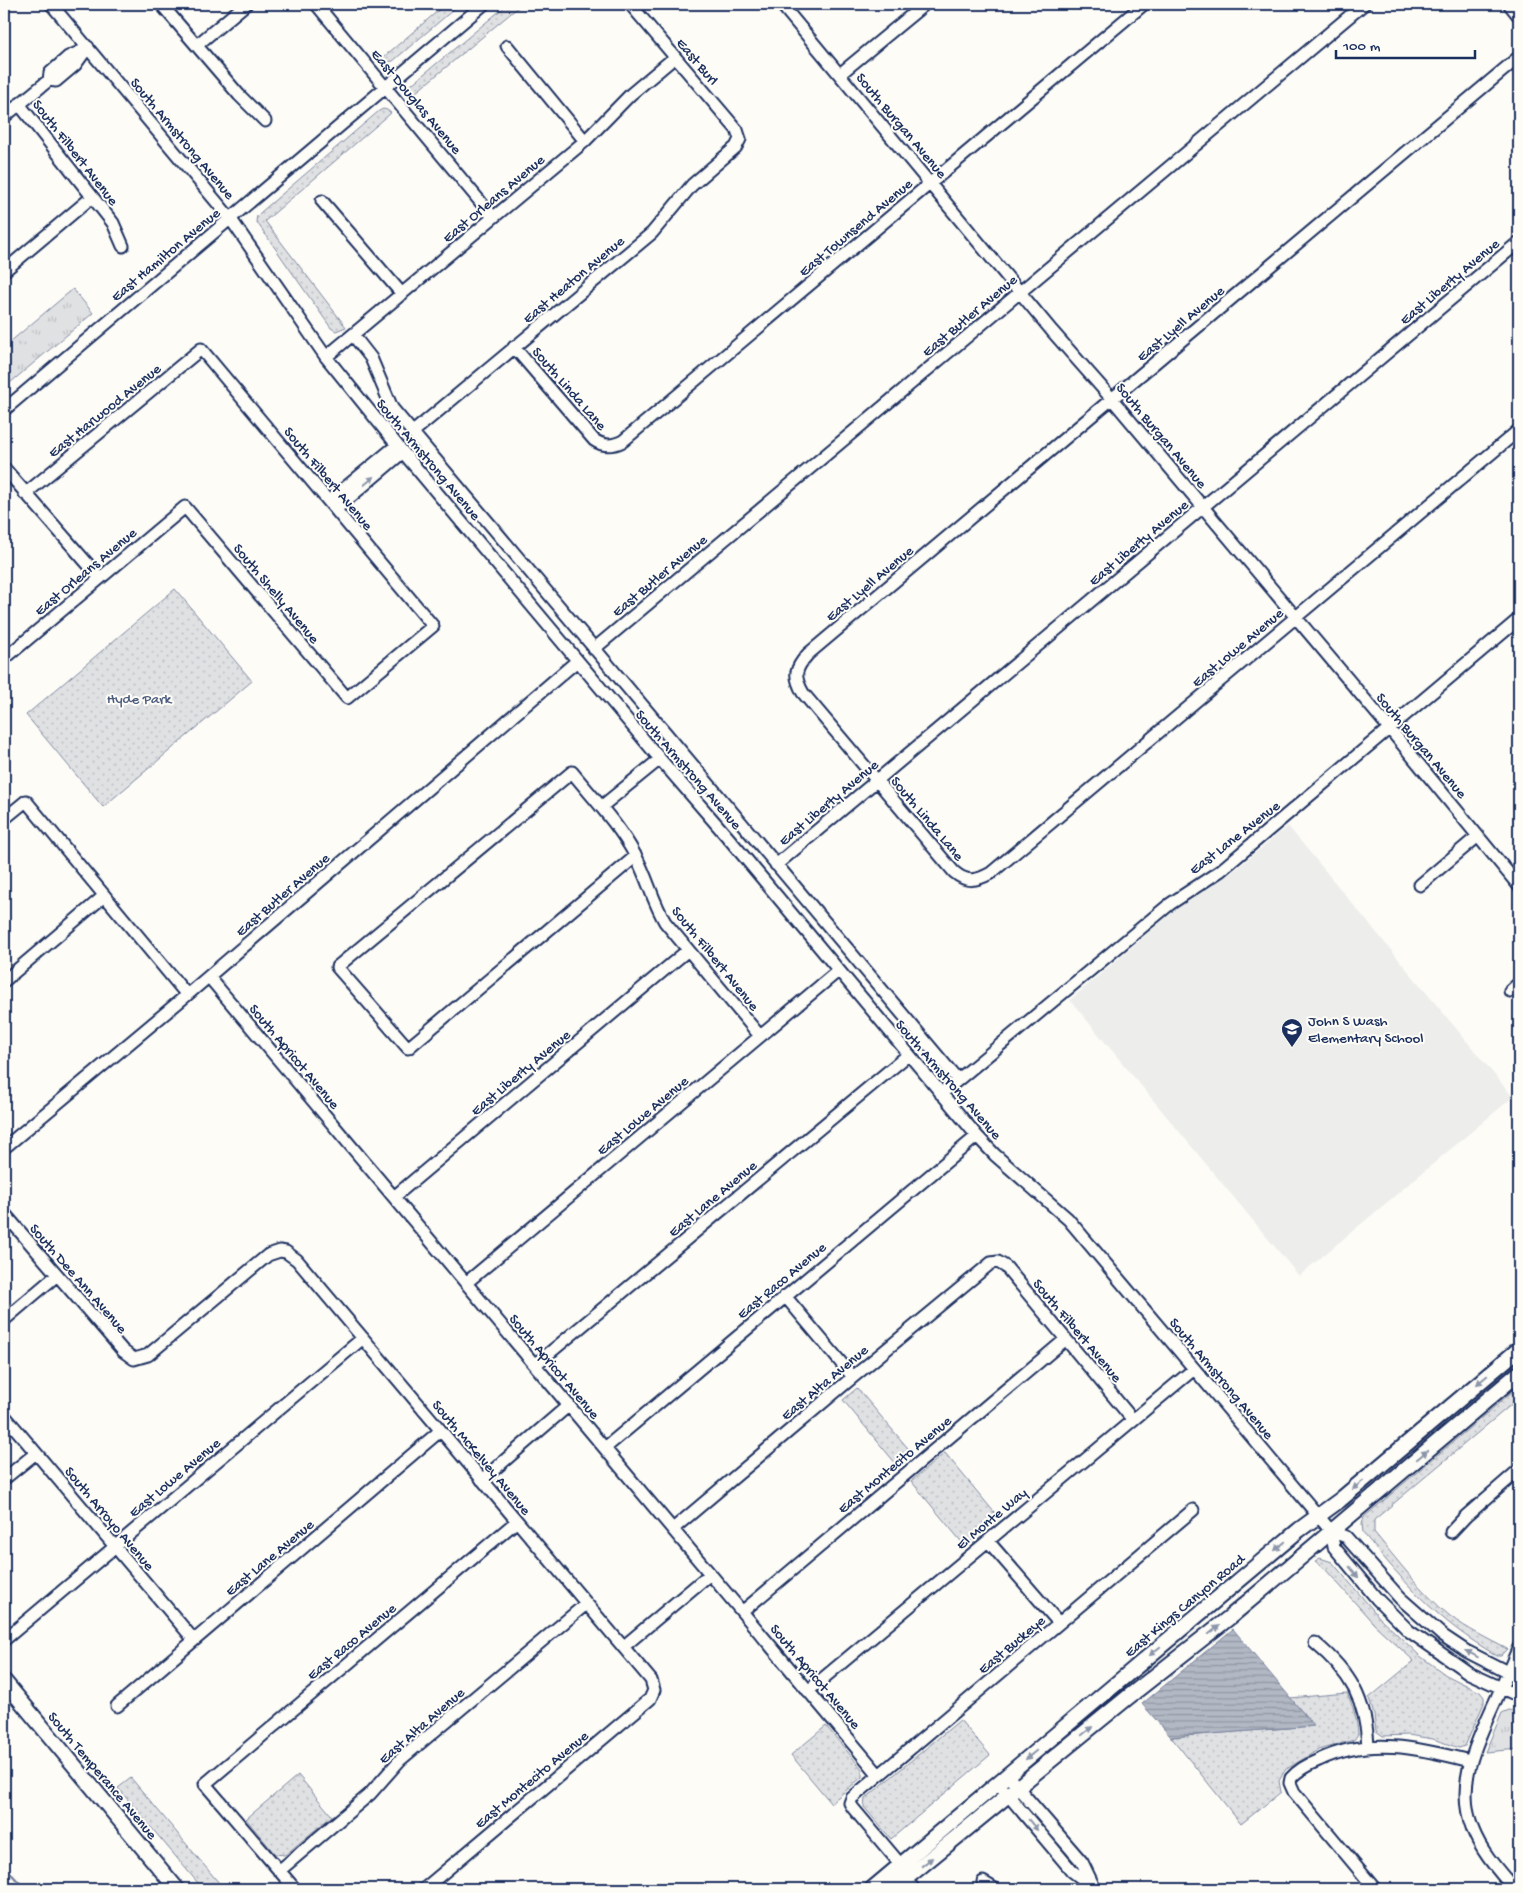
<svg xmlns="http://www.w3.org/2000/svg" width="1523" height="1893" font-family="'Gochi Hand',sans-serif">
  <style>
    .built { fill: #edeeec }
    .grass { fill: url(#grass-tufts); stroke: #7e88a0 }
    .park { fill: url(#park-dots); stroke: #7e88a0 }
    .water { fill: url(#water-rules); stroke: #76819c }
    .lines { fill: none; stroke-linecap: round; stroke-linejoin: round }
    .stream { stroke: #76819c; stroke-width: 2.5 }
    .minor-casing { stroke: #1b2f5e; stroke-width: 15 }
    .major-casing { stroke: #1b2f5e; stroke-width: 18 }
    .minor { stroke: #fdfcf7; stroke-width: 11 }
    .major { stroke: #fdfcf7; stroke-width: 14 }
    .oneway { fill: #8c96aa }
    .labels { text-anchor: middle; stroke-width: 4; stroke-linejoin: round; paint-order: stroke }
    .street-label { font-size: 15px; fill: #1b2f5e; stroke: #fdfcf7 }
    .park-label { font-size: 15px; fill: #4c5c7f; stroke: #fdfcf7 }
    .poi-label { font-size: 15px; fill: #1b2f5e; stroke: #fdfcf7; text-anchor: start }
  </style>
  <defs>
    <pattern id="grass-tufts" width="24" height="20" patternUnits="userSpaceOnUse" patternTransform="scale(1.25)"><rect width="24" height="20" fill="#e0e1e3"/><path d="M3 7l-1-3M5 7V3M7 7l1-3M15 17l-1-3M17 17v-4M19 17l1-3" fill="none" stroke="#c0c1c5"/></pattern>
    <pattern id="park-dots" width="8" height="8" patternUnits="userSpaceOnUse" patternTransform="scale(1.25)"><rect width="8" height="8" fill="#e0e1e3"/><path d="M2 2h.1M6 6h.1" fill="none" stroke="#c0c1c5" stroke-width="1.8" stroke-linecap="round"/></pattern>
    <pattern id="water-rules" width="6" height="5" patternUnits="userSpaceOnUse" patternTransform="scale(1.25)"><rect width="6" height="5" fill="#b3b8c5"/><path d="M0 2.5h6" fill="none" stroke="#9196a3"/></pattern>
  </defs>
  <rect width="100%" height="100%" fill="#fdfcf7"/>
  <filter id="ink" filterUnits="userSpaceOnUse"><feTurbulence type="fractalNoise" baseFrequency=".02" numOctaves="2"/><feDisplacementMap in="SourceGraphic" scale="10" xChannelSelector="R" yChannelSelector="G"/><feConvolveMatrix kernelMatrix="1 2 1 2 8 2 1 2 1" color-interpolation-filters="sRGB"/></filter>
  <g filter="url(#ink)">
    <path class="built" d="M1288,826l225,271 -214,179 -229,-276 105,-90 56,-37z"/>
    <path class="grass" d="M73,289l20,24 -89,75v-41z
      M1509,1710l10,3v36l-34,3 17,-39z"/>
    <path class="park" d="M446,4h14l-67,57 -7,1 -6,-2z
      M508,4h14l-113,94 -2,-4 1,-6 4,-4z
      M383,109l4,1 4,3 -126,108 81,106 -10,4 -5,-3 -75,-107 1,-5 4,-4 118,-101z
      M175,589l77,92 -149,126 -77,-92z
      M1519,1386v12l-145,122v12c24,29 47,60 76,84 17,13 38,23 57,33l-6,6h-5c-58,-33 -91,-72 -133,-122l-1,-9 2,-7z
      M857,1388l55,65 -15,12 -54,-65z
      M945,1453l54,65 -34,28 -54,-65z
      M1320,1558l12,4 47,55 41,39 26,19 34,17 4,5v6l-19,43 -6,2 -26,-9 -25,-4 -25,1 -7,-5 -2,-16 -5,-17 45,-37 -40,-37 -48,-54 -11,-9z
      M1347,1693c6,13 10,26 11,41l-4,6 -36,10 -33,20 -6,11 2,11 -40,32 -70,-87 142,-11 -23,-28z
      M960,1720l30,35 -99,84 -27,-32 1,-8z
      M826,1726l36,43v8l-31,26 -40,-48z
      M298,1775l34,41 -47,39 -10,-1 -29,-35z
      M131,1778l93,111h-21l-85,-101z"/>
    <path class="water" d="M1233,1629l81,97 -143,11 -29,-33z"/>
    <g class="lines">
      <path class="stream" d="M4,1866l21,23"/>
      <g class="minor-casing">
        <path id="minor" d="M51,4l179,214 96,139 71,88 263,314 71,82 246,295 18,19 73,64 263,312 15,6 54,61 42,37 24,16 53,27
          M161,4l78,91 26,26
          M316,4l177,213
          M781,4l271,327 60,68 277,329 130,158
          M197,45l49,-41
          M507,46l78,95
          M1519,57l-711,597c-13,15 -15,21 -5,39l151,179c13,11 22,9 37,1l528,-443
          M840,74l85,-70
          M49,80l1,-7 18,-16 18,-8
          M19,104l94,119 10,23
          M4,117l45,-37 7,1 19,-16 13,-18
          M322,201l80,93
          M4,271l88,-74
          M353,335l18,23 21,50 566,672
          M514,347l80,93c10,7 19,6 29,1l521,-437
          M326,357l259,-216 46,-47 44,-37
          M4,410l480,-406
          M413,432l239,-199 40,-48 44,-38 4,-8 -3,-9 -107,-126
          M4,468l96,110
          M329,501l68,-56
          M336,509l67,-57
          M594,649l770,-645
          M4,659l181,-152 162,191 86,-72 -232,-277 -176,145
          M601,807l59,-48
          M4,819l22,-18 161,194
          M636,856l-228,192 -71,-81 235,-195c22,27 47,53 63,83 12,21 17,45 30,67l95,114
          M776,865l743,-623
          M1420,885l58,-49
          M209,977l670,798
          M4,981l100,-85
          M1510,991l9,-8
          M941,1094l229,-190 50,-33 299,-252
          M4,1148l183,-153 390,-334
          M394,1197l294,-247
          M4,1213l119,138 11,8 14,-4 120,-100 12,-4 6,1 11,8 354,420 3,10 -4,9 -226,190
          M466,1283l372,-312
          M785,1296l68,81
          M4,1320l53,-45
          M535,1365l373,-310
          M4,1415l190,225
          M605,1448l372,-312
          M4,1479l32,-26
          M482,1480l87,-75
          M673,1529l180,-152 138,-114 7,-1 8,5 127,153
          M1331,1531l3,16 43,52 32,32 60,42 50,23
          M1451,1532l15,-16 53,-46
          M988,1541l71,82
          M742,1612l324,-273
          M4,1640l359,-302
          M1315,1643c36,30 51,57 53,103
          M623,1647l87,-73
          M808,1691l386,-322
          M117,1706l323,-275
          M1007,1775l75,87 12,25
          M998,1783l74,88 24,18
          M901,1865l-48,-57 -3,-5 2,-5 341,-288
          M279,1871l91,-77 30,-34 186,-156
          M905,1879l9,10
          M983,1882l12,7
          M295,1889l-90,-105 312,-263
          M1375,1889l-81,-97 -4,-9 1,-5c7,-8 18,-14 28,-18 50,-24 100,-12 151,1
          M1514,1889c-15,-18 -32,-36 -41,-59 -18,-44 2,-84 20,-124 9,-19 17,-39 26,-59"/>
      </g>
      <g class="major-casing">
        <path id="major" d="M1511,4l8,10
          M4,1681l173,208
          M872,1889l427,-359 41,-30 179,-151
          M893,1889l234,-191 103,-81 289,-244"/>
      </g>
      <use href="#minor" class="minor"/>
      <use href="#major" class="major"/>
    </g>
    <defs><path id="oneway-solid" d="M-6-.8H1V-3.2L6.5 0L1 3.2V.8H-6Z" transform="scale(1.25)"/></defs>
    <g class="oneway">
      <use href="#oneway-solid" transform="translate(369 481) rotate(-40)"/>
      <use href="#oneway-solid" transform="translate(1482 1380) rotate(140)"/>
      <use href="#oneway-solid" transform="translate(1422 1455) rotate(-40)"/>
      <use href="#oneway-solid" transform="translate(1358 1485) rotate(140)"/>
      <use href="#oneway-solid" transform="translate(1280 1546) rotate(140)"/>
      <use href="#oneway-solid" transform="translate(1354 1572) rotate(50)"/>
      <use href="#oneway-solid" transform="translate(1214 1630) rotate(-39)"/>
      <use href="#oneway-solid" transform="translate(1155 1651) rotate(140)"/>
      <use href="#oneway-solid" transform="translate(1472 1654) rotate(-151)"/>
      <use href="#oneway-solid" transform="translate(1087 1731) rotate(-39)"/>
      <use href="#oneway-solid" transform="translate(1031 1755) rotate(140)"/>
      <use href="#oneway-solid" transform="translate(1033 1825) rotate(50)"/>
      <use href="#oneway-solid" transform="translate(927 1862) rotate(-38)"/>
    </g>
  </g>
  <defs>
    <g id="school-pin" transform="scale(1.125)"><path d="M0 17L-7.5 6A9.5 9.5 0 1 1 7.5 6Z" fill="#1b2f5e" stroke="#fdfcf7"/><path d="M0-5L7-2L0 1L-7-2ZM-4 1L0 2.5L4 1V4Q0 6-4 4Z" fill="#fff"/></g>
  </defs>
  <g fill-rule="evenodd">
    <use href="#school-pin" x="1292" y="1029"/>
  </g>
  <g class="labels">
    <g class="street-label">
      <text transform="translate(698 61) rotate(50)" y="5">East Burl</text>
      <text transform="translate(417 101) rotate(50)" y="5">East Douglas Avenue</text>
      <text transform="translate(902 125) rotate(50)" y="5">South Burgan Avenue</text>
      <text transform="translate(183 138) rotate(50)" y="5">South Armstrong Avenue</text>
      <text transform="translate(76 152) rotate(52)" y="5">South Filbert Avenue</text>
      <text transform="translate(493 198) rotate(-40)" y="5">East Orleans Avenue</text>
      <text transform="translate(855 227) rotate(-40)" y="5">East Townsend Avenue</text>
      <text transform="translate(165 254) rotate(-40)" y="5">East Hamilton Avenue</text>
      <text transform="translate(573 279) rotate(-40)" y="5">East Heaton Avenue</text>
      <text transform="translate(1449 281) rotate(-40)" y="5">East Liberty Avenue</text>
      <text transform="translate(969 315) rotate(-40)" y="5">East Butler Avenue</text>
      <text transform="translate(1180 323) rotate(-40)" y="5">East Lyell Avenue</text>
      <text transform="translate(570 388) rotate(49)" y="5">South Linda Lane</text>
      <text transform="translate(104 410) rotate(-39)" y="5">East Harwood Avenue</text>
      <text transform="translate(1162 435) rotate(50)" y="5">South Burgan Avenue</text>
      <text transform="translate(429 459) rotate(50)" y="5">South Armstrong Avenue</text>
      <text transform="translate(329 478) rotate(50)" y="5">South Filbert Avenue</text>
      <text transform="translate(1138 542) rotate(-40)" y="5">East Liberty Avenue</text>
      <text transform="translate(85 571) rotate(-40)" y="5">East Orleans Avenue</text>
      <text transform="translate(659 575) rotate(-40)" y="5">East Butler Avenue</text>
      <text transform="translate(869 583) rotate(-40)" y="5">East Lyell Avenue</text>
      <text transform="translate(277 593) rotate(50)" y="5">South Shelly Avenue</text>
      <text transform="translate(1237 647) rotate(-40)" y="5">East Lowe Avenue</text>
      <text transform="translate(1422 745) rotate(50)" y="5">South Burgan Avenue</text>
      <text transform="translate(689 769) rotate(49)" y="5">South Armstrong Avenue</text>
      <text transform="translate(828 802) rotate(-40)" y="5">East Liberty Avenue</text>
      <text transform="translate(928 818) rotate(50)" y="5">South Linda Lane</text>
      <text transform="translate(1234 837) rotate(-38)" y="5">East Lane Avenue</text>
      <text transform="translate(282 894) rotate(-41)" y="5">East Butler Avenue</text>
      <text transform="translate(716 958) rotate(51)" y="5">South Filbert Avenue</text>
      <text transform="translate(295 1056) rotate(50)" y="5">South Apricot Avenue</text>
      <text transform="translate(520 1072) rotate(-40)" y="5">East Liberty Avenue</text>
      <text transform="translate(949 1079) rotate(49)" y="5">South Armstrong Avenue</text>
      <text transform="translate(642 1115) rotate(-40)" y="5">East Lowe Avenue</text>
      <text transform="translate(712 1198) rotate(-40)" y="5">East Lane Avenue</text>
      <text transform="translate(79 1278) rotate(49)" y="5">South Dee Ann Avenue</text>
      <text transform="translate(781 1280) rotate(-40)" y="5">East Raco Avenue</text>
      <text transform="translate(1078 1330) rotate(50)" y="5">South Filbert Avenue</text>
      <text transform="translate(555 1366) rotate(50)" y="5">South Apricot Avenue</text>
      <text transform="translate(1222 1378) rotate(50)" y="5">South Armstrong Avenue</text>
      <text transform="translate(824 1382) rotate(-40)" y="5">East Alta Avenue</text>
      <text transform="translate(482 1457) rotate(50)" y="5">South McKelvey Avenue</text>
      <text transform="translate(894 1464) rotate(-40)" y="5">East Montecito Avenue</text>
      <text transform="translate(174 1477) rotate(-40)" y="5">East Lowe Avenue</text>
      <text transform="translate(110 1518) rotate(50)" y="5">South Arroyo Avenue</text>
      <text transform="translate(991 1518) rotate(-40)" y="5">El Monte Way</text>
      <text transform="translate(269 1557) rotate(-40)" y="5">East Lane Avenue</text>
      <text transform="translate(1184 1605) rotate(-40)" y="5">East Kings Canyon Road</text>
      <text transform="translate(351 1641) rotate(-40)" y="5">East Raco Avenue</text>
      <text transform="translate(1011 1644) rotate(-40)" y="5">East Buckeye</text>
      <text transform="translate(816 1676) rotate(50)" y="5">South Apricot Avenue</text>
      <text transform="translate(421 1725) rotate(-41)" y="5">East Alta Avenue</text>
      <text transform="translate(103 1775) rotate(50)" y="5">South Temperance Avenue</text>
      <text transform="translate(531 1779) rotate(-40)" y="5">East Montecito Avenue</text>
    </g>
    <g class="park-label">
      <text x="139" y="703">Hyde Park</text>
    </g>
    <g class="poi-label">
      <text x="1308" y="1025">John S Wash<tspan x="1308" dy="17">Elementary School</tspan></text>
    </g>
  </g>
  <rect width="1523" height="1893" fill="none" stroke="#fdfcf7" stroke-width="20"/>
  <rect x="10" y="10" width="1503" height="1873" fill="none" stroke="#1b2f5e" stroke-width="2" filter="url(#ink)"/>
  <path d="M1336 50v8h139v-8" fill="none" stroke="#1b2f5e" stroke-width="2.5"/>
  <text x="1343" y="50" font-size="15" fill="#1b2f5e" stroke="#fdfcf7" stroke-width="4" paint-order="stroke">100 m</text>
</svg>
